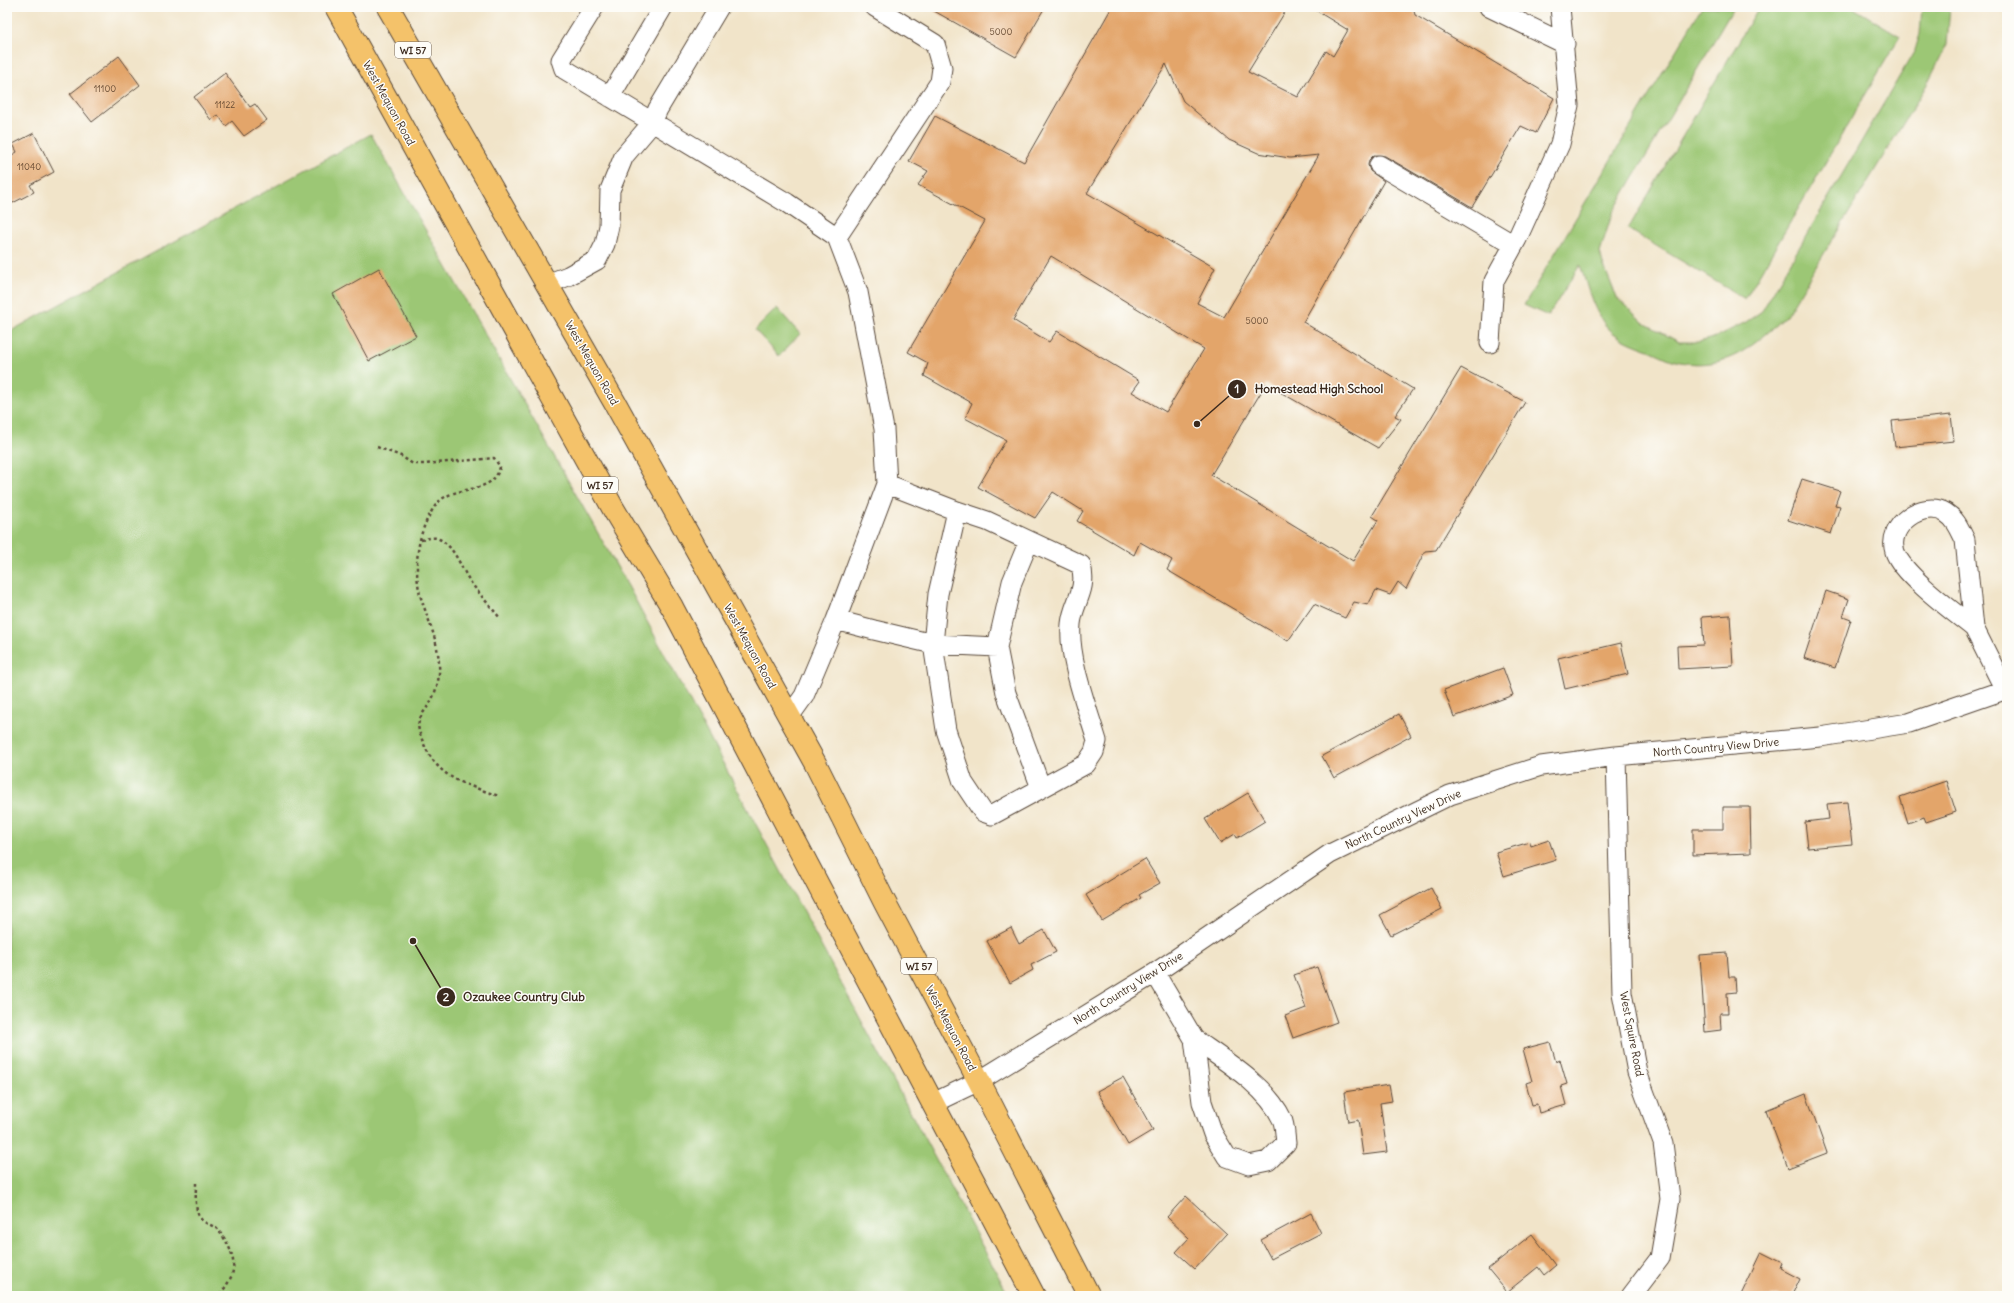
<svg xmlns="http://www.w3.org/2000/svg" width="2014" height="1303" font-family="Delius,sans-serif">
  <style>
    .green { fill: #9cc774; stroke: #6c7849 }
    .building { fill: #e3a56a; fill-rule: evenodd }
    .lines { fill: none; stroke-linecap: round; stroke-linejoin: round }
    .minor-casing { stroke: #564638; stroke-width: 21 }
    .major-casing { stroke: #564638; stroke-width: 24 }
    .path { stroke: #564638; stroke-width: 2.5; stroke-dasharray: 3 3; stroke-linecap: butt }
    .minor { stroke: #fff; stroke-width: 19 }
    .major { stroke: #f4c26a; stroke-width: 22 }
    .labels { text-anchor: middle; stroke-width: 3; stroke-linejoin: round; paint-order: stroke }
    .number-label { font-size: 9px; fill: #654931 }
    .shield { fill: #fdfcf7; stroke: #75695f; stroke-width: 1 }
    .shield-label { font-size: 10px; font-weight: bold; fill: #3b2a1e }
    .street-label { font-size: 11px; fill: #3b2a1e; stroke: #fdfcf7 }
    .leader { fill: none; stroke: #3b2a1e; stroke-width: 1.5 }
    .callout-dot { fill: #3b2a1e; stroke: #fdfcf7; stroke-width: 1.5 }
    .mark-label { font-size: 12px; text-anchor: middle; font-weight: bold; fill: #fff }
    .callout-label { font-size: 12px; text-anchor: middle; font-weight: bold; fill: #3b2a1e; stroke: #fdfcf7; stroke-width: 3; stroke-linejoin: round; paint-order: stroke }
  </style>
  <rect width="100%" height="100%" fill="#fdfcf7"/>
  <filter id="ink" filterUnits="userSpaceOnUse"><feTurbulence type="fractalNoise" baseFrequency=".025" numOctaves="2"/><feDisplacementMap in="SourceGraphic" scale="8" xChannelSelector="R" yChannelSelector="G"/><feConvolveMatrix kernelMatrix="1 2 1 2 8 2 1 2 1" color-interpolation-filters="sRGB"/></filter>
  <filter id="wash" filterUnits="userSpaceOnUse"><feTurbulence type="fractalNoise" baseFrequency=".012" numOctaves="4" result="noise"/><feDisplacementMap in="SourceGraphic" scale="16" xChannelSelector="R" yChannelSelector="G"/><feGaussianBlur stdDeviation="0.9" result="paint"/><feColorMatrix in="noise" values="0 0 0 0 0 0 0 0 0 0 0 0 0 0 0 0 0 1.4 0 .05"/><feComposite in="paint" operator="in"/></filter>
  <g filter="url(#wash)">
    <rect width="100%" height="100%" fill="#f1e4c9"/>
    <path class="green" d="M1702,7h32l-122,207 -12,38 3,12 14,34 27,25 35,19h20l17,-5 30,-15 16,-11 153,-261 5,-16 2,-27h28l-3,37 -21,42 -140,230c-32,30 -59,55 -106,46 -11,-2 -21,-8 -31,-12 -17,-6 -36,-13 -46,-28 -12,-18 -16,-37 -23,-57l-32,51 -24,-11z
      M1759,7h93l48,29 -155,263 -117,-70z
      M371,134l257,452 381,710h-1002v-963z
      M777,308l23,26 -21,22 -24,-26z"/>
    <g id="blocks">
      <path class="building" d="M927,7h118l-29,50z
        M1112,7h176l-40,65 50,25 28,-46 7,5 15,-26 -38,-23h103l2,8 139,83 -18,35 -15,-7 -49,81 -87,-51 -11,-1 -5,5 -1,5 2,6 14,10 -81,141 110,67 -18,27 6,3 -23,29 -112,-64 -55,91 142,86 25,-41 -6,-4 89,-148 64,34 -89,148 -11,1 -19,38 -8,-7 -8,13 -14,-5 -8,15 -14,-3 -9,16 -31,-14 -26,37 -121,-71 5,-10 -32,-18 -6,13 -57,-34 6,-10 -30,-19 -18,26 -57,-31 28,-47 -41,-22 7,-15 -48,-27 4,-13 -20,-11 77,-131 -67,-36 10,-14 -19,-10 26,-45 89,46zM1166,64l17,37 46,39 29,13 32,5 29,-3 -95,162 -27,-14 18,-35 -128,-75zM1051,256l153,93 -38,63 -34,-20 8,-11 -83,-50 -8,11 -36,-22z
        M119,56l21,29 -48,37 -22,-28z
        M225,73l25,34 5,-3 12,16 -23,16 -12,-15 -6,5 -8,-11 -7,5 -17,-23z
        M34,133l20,39 -24,13 4,7 -27,14v-48l10,-6 -4,-8z
        M379,268l37,68 -47,25 -36,-67z
        M1951,415l3,26 -59,6 -3,-26z
        M1802,479l38,12 -5,14 5,1 -9,28 -43,-14z
        M1826,591l23,8 -6,18 8,3 -16,48 -31,-10z
        M1730,615l3,51 -55,3 -1,-23 27,-1 -2,-28z
        M1621,643l7,31 -63,15 -7,-31z
        M1503,668l10,27 -59,22 -10,-27z
        M1399,714l12,22 -77,42 -12,-22z
        M1946,781l10,31 -30,10 -2,-5 -16,6 -8,-26z
        M1248,793l17,28 -28,17 -2,-4 -15,9 -15,-24z
        M1847,802l5,42 -44,4 -3,-26 24,-3 -2,-15z
        M1723,807h27l1,46 -58,2v-26h30z
        M1549,840l7,20 -52,16 -8,-24 34,-10 1,4z
        M1145,859l15,24 -21,12 2,3 -39,23 -16,-26z
        M1431,888l11,21 -51,26 -11,-20z
        M1011,928l8,16 25,-14 12,22 -25,13 2,5 -23,13 -23,-42z
        M1727,953l2,24h6l1,15 -9,1 1,20h-8l1,17 -16,2 -5,-77z
        M1317,967l20,55 -44,16 -8,-22 21,-8 -12,-33z
        M1550,1042l6,20 4,-2 7,24 -6,2 5,19 -27,8 -2,-9 -5,1 -6,-22 6,-2 -9,-32z
        M1123,1077l30,53 -25,15 -31,-54z
        M1389,1085l3,16 -12,2 7,49 -24,3 -5,-35 -10,2 -4,-30z
        M1806,1094l21,59 -39,15 -22,-58z
        M1186,1196l41,38 -32,35 -19,-17 13,-14 -22,-21z
        M1311,1213l10,20 -50,26 -10,-19z
        M1532,1234l24,31 -12,10 -6,-8 -31,25 -19,-23z
        M1761,1252l22,11 -2,6 19,10 -8,17h-52z"/>
    </g>
  </g>
  <g filter="url(#ink)">
    <use href="#blocks" fill-opacity="0" stroke="#564638" stroke-width="1"/>
    <g class="lines">
      <g class="minor-casing">
        <path id="minor" d="M594,7l-33,53 3,9 223,134 50,34 21,55 26,137 3,55 -51,136 38,10 59,14 64,3
          M1489,7l76,37
          M610,97l53,-90
          M1379,165l135,80
          M837,237l103,-155 2,-14 -7,-24 -60,-37
          M547,284l21,-8 29,-16 8,-16 4,-18 1,-36 14,-34 28,-33 6,-14 61,-102
          M1490,343l4,-62 23,-42 43,-95 9,-39 -9,-98
          M887,484l70,27 30,10 94,44c7,26 -8,37 -10,59 -3,35 16,83 26,117l-3,11 -8,12 -94,51 -9,-3 -20,-30 -17,-52 -13,-86 5,-50 19,-83
          M1029,541l-17,41 -15,65 9,46 35,95
          M1974,628c-20,-16 -71,-53 -79,-76 -9,-27 28,-53 51,-39 10,6 14,17 19,27l9,88 31,62
          M789,717l15,-21 32,-76
          M1616,756l6,237 15,79 26,71 7,56 -10,59 -29,38
          M1155,973l39,66 8,63 11,32 14,23 22,8 19,-4 18,-18c-1,-7 -1,-18 -4,-24 -15,-33 -60,-60 -88,-80
          M933,1103l46,-22 176,-108 175,-119 120,-59 91,-29 75,-10 204,-19 89,-14 98,-34"/>
      </g>
      <g class="major-casing">
        <path id="major" d="M336,7l278,503 58,97 362,689
          M388,7l227,396 200,360 69,138 95,180 110,215"/>
      </g>
      <path class="path" d="M377,447l24,9 12,8h12l69,-6 6,9c-7,26 -37,19 -55,30 -8,4 -13,13 -17,21 -12,22 -14,56 -7,80 7,22 17,42 18,66 1,12 -2,25 -7,35 -6,13 -18,19 -12,35 15,44 39,48 79,62
        M421,540c6,-1 13,-4 18,-1 16,7 23,32 33,45 9,12 19,23 28,34
        M196,1183c0,10 -2,28 5,36 4,5 12,6 16,10 11,12 21,32 14,48 -3,7 -8,13 -12,19"/>
      <use href="#minor" class="minor"/>
      <use href="#major" class="major"/>
    </g>
  </g>
  <g class="labels">
    <g class="number-label">
      <text x="1001" y="35">5000</text>
      <text x="105" y="92">11100</text>
      <text x="225" y="108">11122</text>
      <text x="29" y="170">11040</text>
      <text x="1257" y="324">5000</text>
    </g>
    <g class="shield">
      <rect x="395" y="42" width="36" height="16" rx="3"/>
      <rect x="582" y="477" width="36" height="16" rx="3"/>
      <rect x="901" y="958" width="36" height="16" rx="3"/>
    </g>
    <g class="shield-label">
      <text x="413" y="54">WI 57</text>
      <text x="600" y="489">WI 57</text>
      <text x="919" y="970">WI 57</text>
    </g>
    <g class="street-label">
      <text transform="translate(389 103) rotate(61)" y="4">West Mequon Road</text>
      <text transform="translate(592 363) rotate(60)" y="4">West Mequon Road</text>
      <text transform="translate(750 646) rotate(61)" y="4">West Mequon Road</text>
      <text transform="translate(1716 747) rotate(-5)" y="4">North Country View Drive</text>
      <text transform="translate(1403 819) rotate(-25)" y="4">North Country View Drive</text>
      <text transform="translate(1128 988) rotate(-32)" y="4">North Country View Drive</text>
      <text transform="translate(951 1028) rotate(62)" y="4">West Mequon Road</text>
      <text transform="translate(1632 1034) rotate(79)" y="4">West Squire Road</text>
    </g>
  </g>
  <path class="leader" d="M1197 424L1237 389M413 941L446 997"/>
  <g class="callout-dot">
    <circle cx="1197" cy="424" r="4"/>
    <circle cx="413" cy="941" r="4"/>
    <circle cx="1237" cy="389" r="10"/>
    <circle cx="446" cy="997" r="10"/>
  </g>
  <g class="mark-label">
    <text x="1237" y="393">1</text>
    <text x="446" y="1001">2</text>
  </g>
  <g class="callout-label">
    <text x="1319" y="393">Homestead High School</text>
    <text x="524" y="1001">Ozaukee Country Club</text>
  </g>
  <rect width="2014" height="1303" fill="none" stroke="#fdfcf7" stroke-width="24"/>
</svg>
